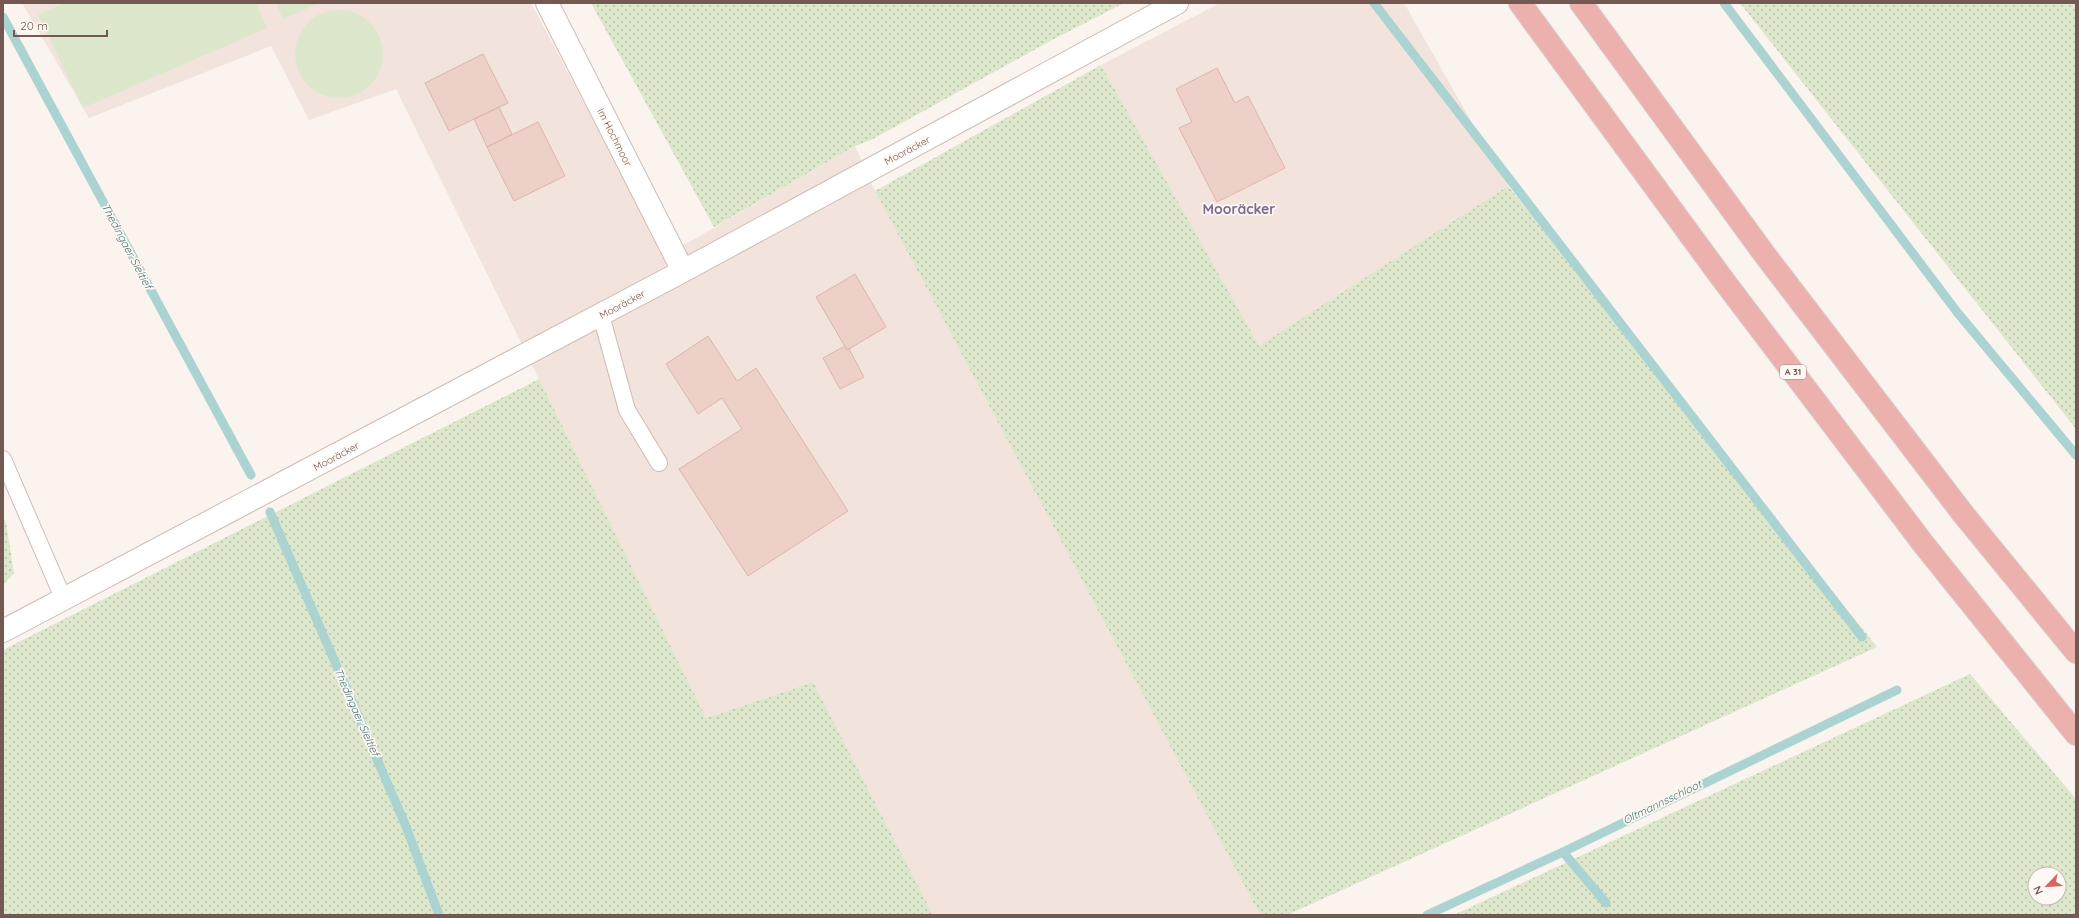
<svg xmlns="http://www.w3.org/2000/svg" width="2079" height="918" font-family="Quicksand,sans-serif">
  <style>
    .residential { fill: #f2e4dc }
    .grass { fill: url(#grass-dots); fill-rule: evenodd }
    .garden { fill: #dce7cc }
    .lines { fill: none; stroke-linecap: round; stroke-linejoin: round }
    .stream { stroke: #abd3d2; stroke-width: 9 }
    .building { fill: #edd0c8; stroke: #ddb5aa }
    .service-casing { stroke: #cebcb6; stroke-width: 18 }
    .minor-casing { stroke: #cebcb6; stroke-width: 24 }
    .motorway-casing { stroke: #d8d0cf; stroke-width: 24 }
    .service { stroke: #fff; stroke-width: 16 }
    .minor { stroke: #fff; stroke-width: 22 }
    .motorway { stroke: #ecb1ac; stroke-width: 22 }
    .labels { text-anchor: middle; stroke-width: 3.5; stroke-linejoin: round; paint-order: stroke }
    .shield { fill: #fdf8f3; stroke: #9d8882; stroke-width: 1 }
    .shield-label { font-size: 9px; font-weight: bold; fill: #745852 }
    .street-label { font-size: 10px; fill: #745852; stroke: #fdf8f3 }
    .water-label { font-size: 11px; font-style: italic; fill: #477676; stroke: #fdf8f3 }
    .district-label { font-size: 14px; font-weight: bold; fill: #7c6a8e; stroke: #fdf8f3 }
  </style>
  <defs>
    <pattern id="grass-dots" width="8" height="8" patternUnits="userSpaceOnUse"><rect width="8" height="8" fill="#dce7cc"/><path d="M2 2h.1M6 6h.1" fill="none" stroke="#b7bea8" stroke-width="1.8" stroke-linecap="round"/></pattern>
  </defs>
  <rect width="100%" height="100%" fill="#fbf3ed"/>
  <path class="residential" d="M22,3h509l134,253 190,-110 20,45 385,724h-327l-120,-233 -107,36 -310,-629 -87,31 -38,-74 -182,72z
    M1220,3h184l104,183 -249,161 -158,-282z"/>
  <path class="grass" d="M591,3h533l-72,37 -181,100 -16,6 -141,81z
    M1740,3h336v426z
    M1101,65l158,281 249,-160 369,461 -590,268h-27l-385,-724z
    M539,379l167,339 107,-36 120,233h-930v-265z
    M3,516l3,7 8,50 -11,12z
    M1970,674l106,125v116h-622zM2035,874h24v24h-24z"/>
  <path class="garden" d="M64,3h192l11,25 -184,80 -45,-93z
    M276,3h43l-36,16z
    M295 54a44 44 0 1 1 88 0a44 44 0 1 1-88 0Z"/>
  <g class="lines">
    <path class="stream" d="M1374,3l488,634
      M1724,3l233,309 119,143
      M3,17l248,458
      M270,512l135,312 34,91
      M1563,852l43,51
      M1427,915l136,-63 334,-162"/>
  </g>
  <path class="building" d="M483,54l25,49 -59,28 -24,-48z
    M1217,68l18,35 13,-7 37,72 -68,34 -38,-74 13,-6 -16,-33z
    M499,107l13,27 -25,13 -13,-28z
    M538,122l27,54 -51,25 -27,-54z
    M855,274l31,53 -39,23 -31,-53z
    M708,336l29,45 19,-13 92,143 -100,65 -69,-107 63,-40 -20,-31 -24,16 -32,-50z
    M845,346l2,4 2,-1 15,28 -24,12 -17,-31z"/>
  <g class="lines">
    <g class="service-casing">
      <path id="service" d="M601,315l26,95 32,53
        M3,459l61,141"/>
    </g>
    <g class="minor-casing">
      <path id="minor" d="M547,3l136,268
        M3,631l680,-360 494,-268"/>
    </g>
    <g class="motorway-casing">
      <path id="motorway" d="M1520,3l204,278 201,265 151,188
        M1581,3l184,252 199,260 112,137"/>
    </g>
    <use href="#service" class="service"/>
    <use href="#minor" class="minor"/>
    <use href="#motorway" class="motorway"/>
  </g>
  <g class="labels">
    <rect class="shield" x="1780" y="365" width="26" height="14" rx="3"/>
    <g class="shield-label">
      <text x="1793" y="375">A 31</text>
    </g>
    <g class="street-label">
      <text transform="translate(615 137) rotate(63)" y="4">Im Hochmoor</text>
      <text transform="translate(907 150) rotate(-28)" y="4">Mooräcker</text>
      <text transform="translate(622 304) rotate(-28)" y="4">Mooräcker</text>
      <text transform="translate(336 456) rotate(-28)" y="4">Mooräcker</text>
    </g>
    <g class="water-label">
      <text transform="translate(127 246) rotate(62)" y="4">Thedingaer Sieltief</text>
      <text transform="translate(357 712) rotate(66)" y="4">Thedingaer Sieltief</text>
      <text transform="translate(1662 802) rotate(-26)" y="4">Oltmannsschloot</text>
    </g>
    <g class="district-label">
      <text x="1239" y="214">Mooräcker</text>
    </g>
  </g>
  <rect width="2079" height="918" fill="none" stroke="#745852" stroke-width="8"/>
  <g transform="translate(2047 886) rotate(245)"><circle r="19" fill="#fdf8f3" stroke="#c6b8b3"/>
  <path d="M0-3L7 15L0 10L-7 15Z" fill="#d46762"/>
  <text y="-6" font-size="11" font-weight="bold" text-anchor="middle" fill="#745852">N</text>
  </g>
  <path d="M14 30v6h93v-6" fill="none" stroke="#745852" stroke-width="2"/>
  <text x="20" y="30" font-size="12" fill="#745852" stroke="#fdf8f3" stroke-width="3" paint-order="stroke">20 m</text>
</svg>
